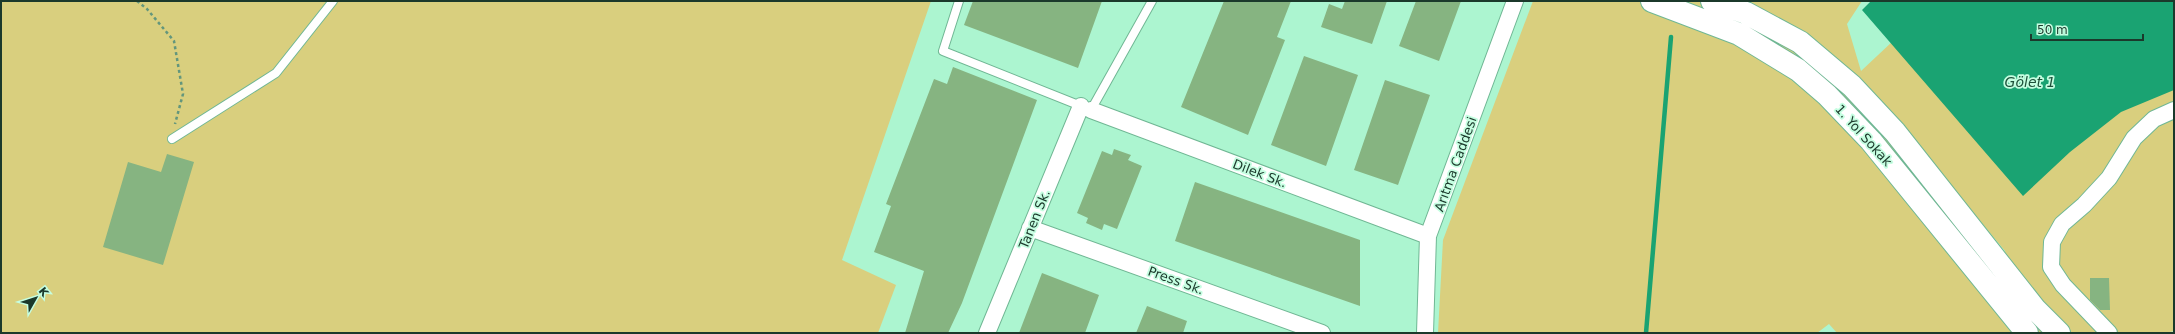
<svg xmlns="http://www.w3.org/2000/svg" width="2175" height="334" font-family="'DejaVu Sans',sans-serif">
  <style>
    .green { fill: #d9cf7e; fill-rule: evenodd }
    .water { fill: #1aa372 }
    .lines { fill: none; stroke-linecap: round; stroke-linejoin: round }
    .stream { stroke: #1aa372; stroke-width: 4.5 }
    .building { fill: #86b481 }
    .service-casing { stroke: #70b794; stroke-width: 10 }
    .minor-casing { stroke: #70b794; stroke-width: 18 }
    .secondary-casing { stroke: #70b794; stroke-width: 24 }
    .path { stroke: #63967c; stroke-width: 2.5; stroke-dasharray: 3 3; stroke-linecap: butt }
    .service { stroke: #fff; stroke-width: 8 }
    .minor { stroke: #fff; stroke-width: 16 }
    .secondary { stroke: #fff; stroke-width: 22 }
    .labels { text-anchor: middle; stroke-width: 3.5; stroke-linejoin: round; paint-order: stroke }
    .street-label { font-size: 13px; fill: #1b392b; stroke: #c5fee1 }
    .water-label { font-size: 14px; font-style: italic; fill: #1e503a; stroke: #c5fee1 }
  </style>
  <rect width="100%" height="100%" fill="#acf5d0"/>
  <path class="green" d="M1,1h930l-89,259 54,25 -18,48h-877z
    M1533,1h329l-15,23 14,47 48,-45 265,10v295l-8,2h-329l-8,-9 -12,9h-379l5,-93zM1917,145l88,106 1,8z"/>
  <path class="water" d="M1871,1h303v89l-53,22 -51,40 -47,44 -161,-186z"/>
  <g class="lines">
    <path class="stream" d="M1646,333l25,-296"/>
  </g>
  <path class="building" d="M973,1h129l-24,67 -114,-43z
    M1224,1h67l-14,36 8,3 -37,95 -67,-28z
    M1345,1h42l-15,43 -51,-17 8,-23 13,5z
    M1416,1h45l-22,60 -40,-15z
    M1304,56l54,19 -32,91 -55,-21z
    M953,67l84,33 -75,203 -14,30h-43l19,-62 -50,-19 17,-46 -5,-2 48,-125 13,5z
    M1385,80l45,15 -32,90 -44,-15z
    M1114,149l17,6 -3,5 14,6 -25,63 -13,-5 -2,6 -16,-7 2,-5 -11,-5 25,-62 10,4z
    M167,154l27,8 -31,103 -60,-18 25,-85 33,10z
    M1195,182l165,58v66l-185,-65z
    M1042,273l57,22 -14,38h-66z
    M2090,278h19l1,32h-10l-10,-10z
    M1147,306l40,15 -4,12h-47z"/>
  <g class="lines">
    <g class="service-casing">
      <path id="service" d="M959,1l-16,50 148,59 61,-109
        M172,139l104,-66 57,-72"/>
    </g>
    <g class="minor-casing">
      <path id="minor" d="M1091,110l337,126
        M1030,228l292,105
        M987,333l94,-227
        M1425,333l3,-97 87,-235
        M2109,333l-46,-48 -12,-18 1,-25 10,-18 22,-19 25,-27 25,-40 20,-19 20,-9"/>
    </g>
    <g class="secondary-casing">
      <path id="secondary" d="M1652,1l87,33 59,36 29,25 44,46 156,192
        M1712,1l34,12 54,29 52,44 43,46 140,177 24,24"/>
    </g>
    <path class="path" d="M137,1l10,8 27,32 9,53 -8,30"/>
    <use href="#service" class="service"/>
    <use href="#minor" class="minor"/>
    <use href="#secondary" class="secondary"/>
  </g>
  <g class="labels">
    <g class="street-label">
      <text transform="translate(1864 135) rotate(48)" y="5">1. Yol Sokak</text>
      <text transform="translate(1455 164) rotate(-70)" y="5">Arıtma Caddesi</text>
      <text transform="translate(1260 173) rotate(21)" y="5">Dilek Sk.</text>
      <text transform="translate(1034 219) rotate(-68)" y="5">Tanen Sk.</text>
      <text transform="translate(1176 280) rotate(20)" y="5">Press Sk.</text>
    </g>
    <g class="water-label">
      <text x="2030" y="87">Gölet 1</text>
    </g>
  </g>
  <rect width="2175" height="334" fill="none" stroke="#1b392b" stroke-width="4"/>
  <g transform="translate(36 298) rotate(51)" stroke="#c5fee1" stroke-width="3" paint-order="stroke">
  <path d="M0-3L7 15L0 10L-7 15Z" fill="#1b392b"/>
  <text y="-6" font-size="11" font-weight="bold" text-anchor="middle" fill="#1b392b">K</text>
  </g>
  <path d="M2031 34v6h112v-6" fill="none" stroke="#1b392b" stroke-width="2"/>
  <text x="2037" y="34" font-size="12" fill="#1b392b" stroke="#c5fee1" stroke-width="3" paint-order="stroke">50 m</text>
</svg>
